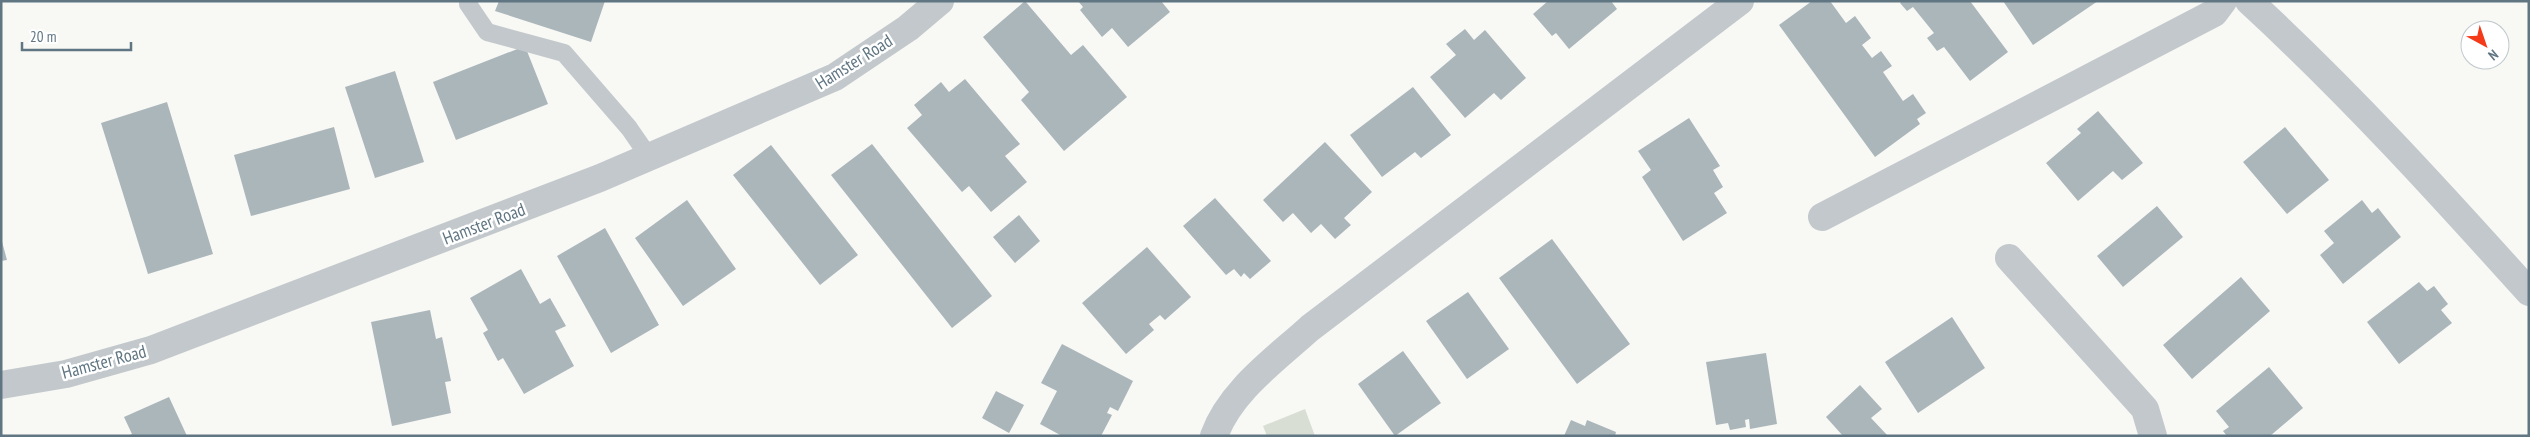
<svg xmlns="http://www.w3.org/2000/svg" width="2530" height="437" font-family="'PT Sans Narrow',sans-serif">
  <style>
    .green { fill: #d8ded3 }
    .building { fill: #abb6bb }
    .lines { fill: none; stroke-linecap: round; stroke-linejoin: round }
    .service { stroke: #c2c8cb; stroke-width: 18 }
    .minor { stroke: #c2c8cb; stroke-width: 28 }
    .labels { text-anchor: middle; stroke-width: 5; stroke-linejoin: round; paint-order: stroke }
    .street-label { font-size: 18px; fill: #607683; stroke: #fff }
  </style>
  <rect width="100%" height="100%" fill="#f8f8f4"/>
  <path class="green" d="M1305,409l10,27h-48l-4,-10z"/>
  <path class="building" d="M499,1h106l-14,41 -96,-31z
    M1025,1l46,54 12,-10 44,52 -63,54 -43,-51 8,-8 -46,-55z
    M1078,1h83l9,11 -42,35 -16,-19 -10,9 -22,-27 3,-3z
    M1548,1h63l6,8 -48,40 -13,-16 -4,3 -19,-22z
    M1812,1h18l16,22 9,-7 16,22 -9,7 10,13 9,-7 11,15 -9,6 20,29 10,-7 13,19 -9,6 3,5 -45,33 -96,-132z
    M1902,1h68l38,51 -38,29 -26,-34 -7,4 -10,-13 7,-5 -21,-26 -6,4 -7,-8z
    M2003,1h95l-65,44z
    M1465,29l9,11 11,-10 41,48 -25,22 -7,-7 -29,25 -35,-41 26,-22 -10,-11z
    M525,46l23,58 -92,36 -23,-58z
    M395,71l29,91 -49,16 -30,-91z
    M965,79l55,65 -15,12 22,26 -36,30 -22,-26 -7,6 -55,-64 15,-13 -8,-10 27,-23 8,10z
    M1413,87l38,48 -30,23 -6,-6 -33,25 -32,-42z
    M167,102l46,152 -65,20 -47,-151z
    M2098,111l45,52 -21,17 -9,-9 -35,30 -32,-38 35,-30 -4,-4z
    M1689,118l31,48 -7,4 10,17 -9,6 13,20 -44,28 -41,-64 9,-7 -13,-19z
    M334,127l16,62 -99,27 -17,-61z
    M2285,127l44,53 -42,34 -44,-52z
    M1325,142l47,50 -28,26 7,7 -16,14 -14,-15 -10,9 -18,-20 -10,9 -20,-22z
    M872,144l120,152 -40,32 -121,-153z
    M771,145l87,110 -38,30 -87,-110z
    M1215,198l56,63 -21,18 -6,-6 -3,4 -7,-8 -8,6 -43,-49z
    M687,200l49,69 -53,37 -48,-68z
    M2362,200l10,13 6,-5 23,29 -58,47 -23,-29 14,-12 -10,-12z
    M2157,206l26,31 -60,50 -26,-31z
    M1019,215l21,26 -25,22 -22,-26z
    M605,228l54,97 -48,28 -54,-97z
    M1,238l6,22 -6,1z
    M1552,239l78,105 -53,40 -78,-106z
    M1147,247l44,50 -26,23 -5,-5 -11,9 5,6 -28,24 -44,-51z
    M521,269l19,35 10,-6 16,28 -11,5 19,35 -50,28 -21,-36 -5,3 -15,-28 5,-3 -18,-32z
    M2241,277l29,34 -78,68 -29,-34z
    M2419,282l8,9 7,-5 14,18 -7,6 11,13 -53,41 -32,-42z
    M1468,292l41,57 -42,30 -41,-58z
    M430,310l6,29 6,-2 9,44 -6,1 6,31 -59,13 -21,-104z
    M1952,317l33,51 -67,45 -33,-51z
    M1062,344l71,37 -15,30 -8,-4 -3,6 5,2 -11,21h-39l-22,-12 17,-33 -16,-8z
    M1403,351l38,52 -46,33 -37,-52z
    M1766,353l11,71 -27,5 -1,-10 -4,1 1,7 -16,3 -2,-7 -12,2 -10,-63z
    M2269,367l34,41 -33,28h-43l-4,-5 6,-4 -13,-16z
    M1860,385l22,24 -11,9 17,18h-45l-17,-19z
    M996,391l28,14 -15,28 -27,-15z
    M169,397l18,39h-59l4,-2 -8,-17z
    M1571,420l14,6 2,-6 29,12 -1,4h-51z"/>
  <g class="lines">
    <path class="service" d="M468,1v3l19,28 77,21 65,75 20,29"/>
    <path class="minor" d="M2249,1c99,91 190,191 280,291
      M1822,217l392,-204 9,-12
      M2009,258l136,151 8,27
      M1,385l65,-11 85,-24 449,-172 235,-101 73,-49 32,-27
      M1214,436c16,-45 62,-77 96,-108l430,-327"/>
  </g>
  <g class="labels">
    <g class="street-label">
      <text transform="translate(854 62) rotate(-32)" y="6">Hamster Road</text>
      <text transform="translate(484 224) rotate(-21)" y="6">Hamster Road</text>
      <text transform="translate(104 362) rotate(-15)" y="6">Hamster Road</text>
    </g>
  </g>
  <rect width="2530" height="437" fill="none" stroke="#607683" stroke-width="5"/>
  <g transform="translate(2485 45) rotate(140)"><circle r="24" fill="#ffffff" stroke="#bfc8cd"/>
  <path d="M0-4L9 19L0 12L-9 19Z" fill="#f43a18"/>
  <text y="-8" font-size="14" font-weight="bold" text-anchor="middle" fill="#607683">N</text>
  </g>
  <path d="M22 42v8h109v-8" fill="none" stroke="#607683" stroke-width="2.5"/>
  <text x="30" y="42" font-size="15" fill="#607683" stroke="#ffffff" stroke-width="4" paint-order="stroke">20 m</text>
</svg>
